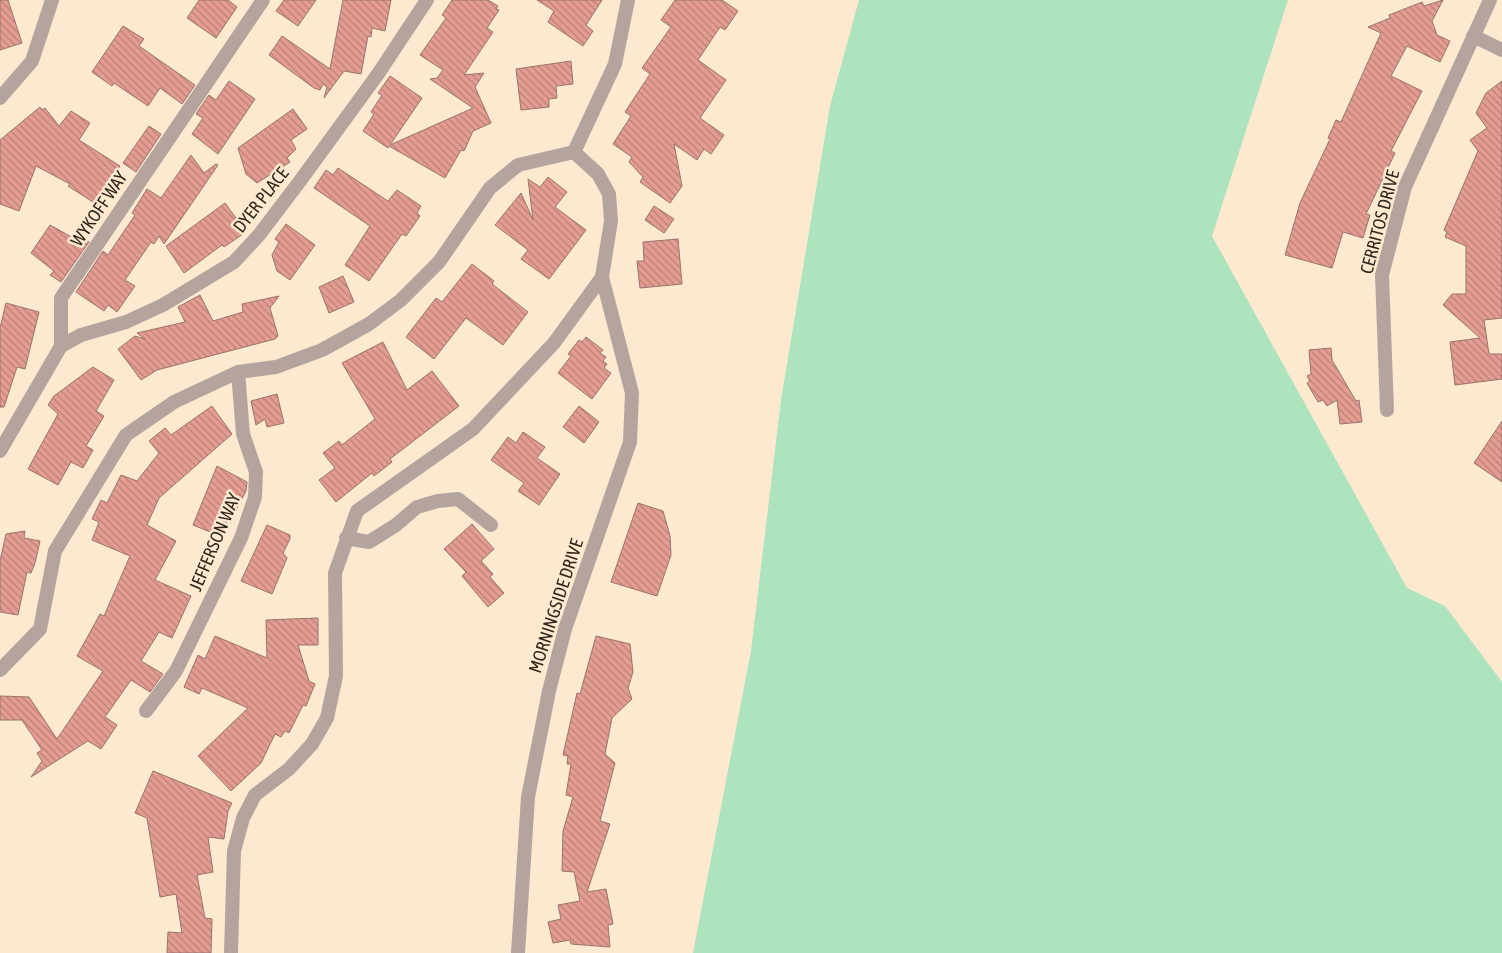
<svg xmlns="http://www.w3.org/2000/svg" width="1502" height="953" font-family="'Asap Condensed',sans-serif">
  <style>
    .grass { fill: #ade3bd }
    .building { fill: url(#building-back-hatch); stroke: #99736d }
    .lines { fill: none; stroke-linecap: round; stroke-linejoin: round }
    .minor { stroke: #b5a49d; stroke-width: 14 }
    .tertiary { stroke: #b5a49d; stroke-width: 14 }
    .labels { text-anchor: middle; stroke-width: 5; stroke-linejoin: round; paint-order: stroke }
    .street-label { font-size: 18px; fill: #30271b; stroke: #fce9d0 }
  </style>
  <defs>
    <pattern id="building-back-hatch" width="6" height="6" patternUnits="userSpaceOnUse" patternTransform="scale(1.25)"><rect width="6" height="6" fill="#e59d93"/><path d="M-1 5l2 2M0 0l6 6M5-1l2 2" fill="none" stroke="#ba8077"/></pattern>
  </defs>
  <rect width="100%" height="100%" fill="#fce9d0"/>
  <path class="grass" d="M859,0h429l-76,236 195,352 38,18 57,76v271h-809l58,-302 30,-251 49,-294z"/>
  <path class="building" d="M0,0h8l14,43 -22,7z
    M199,0h29l9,7 -21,31 -29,-20z
    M284,0h32l-18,26 -22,-15z
    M343,0h48l-6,31 -13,-3 -1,9 -3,-1 -7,38 -17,-3 -20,27 3,-11 -4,-3 -3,6 -6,-2 -45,-33 13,-19 48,33z
    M452,0h36l10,6 -2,3 3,1 -12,18 6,4 -29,43 20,-2 -9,14 16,36 -18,8 -9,20 -3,-1 -16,28 -56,-32 -1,2 -25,-17 11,-17 -3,-2 11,-17 -4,-2 12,-17 32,22 -32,47 83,-37 -43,-29 7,-1 6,-8 -23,-15 26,-37 -4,-3z
    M537,0h65l-16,25 7,6 -10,15 -35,-24 6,-11z
    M675,0h47l16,11 -13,19 -5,-3 -22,33 28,20 -26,38 24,17 -13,19 -7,-5 -7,11 -23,-16 8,42 -12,17 -30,-21 3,-5 -14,-15 3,-5 -19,-13 18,-28 -6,-4 25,-38 -8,-6 29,-41 -10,-7z
    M1443,0l-11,21 5,14 13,6 -10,21 -33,-16 -16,30 31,15 -31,60 4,2 -29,61 4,1 -7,23 -20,-6 -11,36 -47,-13 15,-52 30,-64 -2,-1 8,-18 5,2 40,-89 -13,-6 22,-9 -1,-3 33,-13 2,4z
    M123,26l21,13 -5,7 56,39 -13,19 -22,-16 -12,18 -34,-23 -2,3 -20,-14z
    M571,61l2,23 -17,2 1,12 -8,1v8l-28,3 -5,-41z
    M229,81l26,18 -37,55 -26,-20 11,-16 -7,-4 13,-19 7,5z
    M1502,81v237l-18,2 5,34h13v25l-47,6 -5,-43 30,-4 -37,-33 9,-11h14v-48l-21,-9 2,-5 -3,-2 34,-79 -8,-11 17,-12 -11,-15 10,-20z
    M40,107l2,3 3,-2 14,18 12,-15 19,12 -11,17 41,26 -24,38 -28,-18 2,-2 -34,-18 -17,45 -19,-7v-64z
    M293,109l14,20 -16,11 5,9 -9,9 3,4 -33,21 -11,-9 -8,-26z
    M149,126l12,8 -25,38 -13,-9z
    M191,155l13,18 12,-9 2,1 -54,79 -5,-8 -5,8 -3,-2 -26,38 10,6 -18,26 -9,-7 -4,6 -28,-19 27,-41 5,4 27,-40 -3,-2 15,-24 14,9z
    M338,168l50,33 9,-11 24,16 -4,7 3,3 -14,20 -4,-2 -33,47 -24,-16 25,-39 -56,-38 12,-18 7,5z
    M548,177l19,15 -12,15 31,23 -37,49 -28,-20 7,-9 -33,-25 26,-32 12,27 -5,-41 12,8z
    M225,203l21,29 -22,15 -2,-2 -38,28 -18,-27z
    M654,206l20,13 -10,14 -19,-13z
    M286,224l29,21 -25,35 -13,-9 -5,-16 7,-13 -4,-3z
    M50,225l25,14 3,-4 11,7 -28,40 -11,-7 4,-4 -23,-18z
    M678,239l4,45 -42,4 -3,-27h7l-1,-19z
    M472,264l22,17 -2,3 36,28 -25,33 -37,-27 -32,41 -28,-22 30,-39 6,4z
    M343,276l11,26 -25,11 -10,-26z
    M200,295l13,26 30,-9 -1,-8 37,-8 -9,12 8,28 -3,3 -118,31 -16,10 -23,-31 17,-13 10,3 -8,-6 48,-11 -7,-15z
    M6,303l33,9 -14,57 -8,-2 -13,40h-4v-79z
    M586,337l17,13 -3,3 6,4 -3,4 4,3 -3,4 7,5 -19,26 -34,-26 13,-17 -3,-2 11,-14 3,2z
    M383,342l24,48 25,-19 27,35 -69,53 2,3 -18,14 -2,-3 -36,29 -17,-22 16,-12 -12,-15 16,-12 3,4 33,-26 -33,-56z
    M1331,348l1,12 24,41 3,-1 3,22 -22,2 -3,-24 -10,6 -4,-6 -5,2 -11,-19 3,-2 -3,-5 4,-2 -2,-24z
    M93,367l21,13 -18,31 8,5 -18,30 7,4 -10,18 -12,-6 -13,23 -30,-16 30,-55 -10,-9 6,-9z
    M277,394l7,29 -17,4 -2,-8 -9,6 -5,-24z
    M212,406l20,28 -73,64 -12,27 29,16 -21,39 36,16 -19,42 -13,-6 -18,29 22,13 -13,18 -19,-12 -26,37 12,8 -16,24 -13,-8 -57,36 11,-16 -5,-8 5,-3 -20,-30h-22v-24l29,1 28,42 46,-68 -26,-15 23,-42 4,2 26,-60 -38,-16 7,-18 -7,-3 9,-19 6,3 14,-28 16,6 22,-28 -10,-12 16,-13 6,7z
    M579,406l20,16 -15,21 -21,-16z
    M1502,421v61l-28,-19z
    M523,432l22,15 -8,11 23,16 -21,31 -21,-14 6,-8 -33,-23 17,-23 8,6z
    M217,466l30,16 -1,9 -11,21 -3,-1 -12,25 -27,-11z
    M638,503l25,8 7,25 1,19 -14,41 -46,-14z
    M472,524l22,25 -13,12 12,13 -3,3 14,16 -16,14 -26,-31 4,-4 -22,-23z
    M267,525l23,10v4l-7,14 4,5 -15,36 -31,-13z
    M25,531l-1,7 16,3 -5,22 -4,10 -4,-1 -9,43 -18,-3v-51l6,-27z
    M318,618v27h-20l11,36 6,3 -9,22 -3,-1 -14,28 -4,-2 -4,6 -6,-3 -14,29 -30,28 -33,-35 50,-48 -46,-20 -3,6 -15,-7 14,-32 7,4 10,-23 52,22 -1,-38z
    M596,636l34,8 3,28 -5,16 4,11 -20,19 -7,36 10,9 -15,58 10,3 -23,68 19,-3 7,35 -5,1 2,22 -39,-3 -1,-4 -17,3 -5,-21 13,-3 -3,-14 22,-4 -6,-29 -12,-1 1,-40 10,-34 -7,-2 5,-31h-4l1,-8 -5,-1 14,-62 3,1z
    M153,771l79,32 -4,8 -4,28 -16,-2 5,35 -16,3 8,43 7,1 -1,34h-44l1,-21 14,1 -6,-39 -16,3 -13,-79 -12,-5z"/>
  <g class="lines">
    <path class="minor" d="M1473,36l29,14
      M574,152l41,-88 13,-64
      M61,346l20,-11 45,-13 37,-17 71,-43 25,-27 41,-54 78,-107 49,-74
      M1387,410l-5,-135 23,-88 85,-187
      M0,451l61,-105v-48l202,-298
      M346,538l23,4 27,-17 21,-18 21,-6 20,-2 33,26
      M146,711l30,-40 65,-133 14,-41 1,-25 -13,-38 -5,-62
      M231,953l3,-102 9,-33 12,-23 34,-26 23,-25 15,-26 9,-42 -1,-103 22,-62 116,-82 81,-86 48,-66"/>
    <path class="tertiary" d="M0,98l32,-37 20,-61
      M0,670l40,-41 15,-78 71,-116 48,-33 64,-30 38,-5 46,-17 47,-26 32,-24 38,-38 51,-74 28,-23 56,-13 24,22 11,20 2,27 -9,56 30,116 -2,49 -65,187 -16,62 -21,106 -10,156"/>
  </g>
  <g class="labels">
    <g class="street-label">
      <text transform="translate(261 200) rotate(-52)" y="6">DYER PLACE</text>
      <text transform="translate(99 209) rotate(-56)" y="6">WYKOFF WAY</text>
      <text transform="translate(1380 222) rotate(-75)" y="6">CERRITOS DRIVE</text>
      <text transform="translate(215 542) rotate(-67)" y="6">JEFFERSON WAY</text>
      <text transform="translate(556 606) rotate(-72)" y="6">MORNINGSIDE DRIVE</text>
    </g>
  </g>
</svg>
